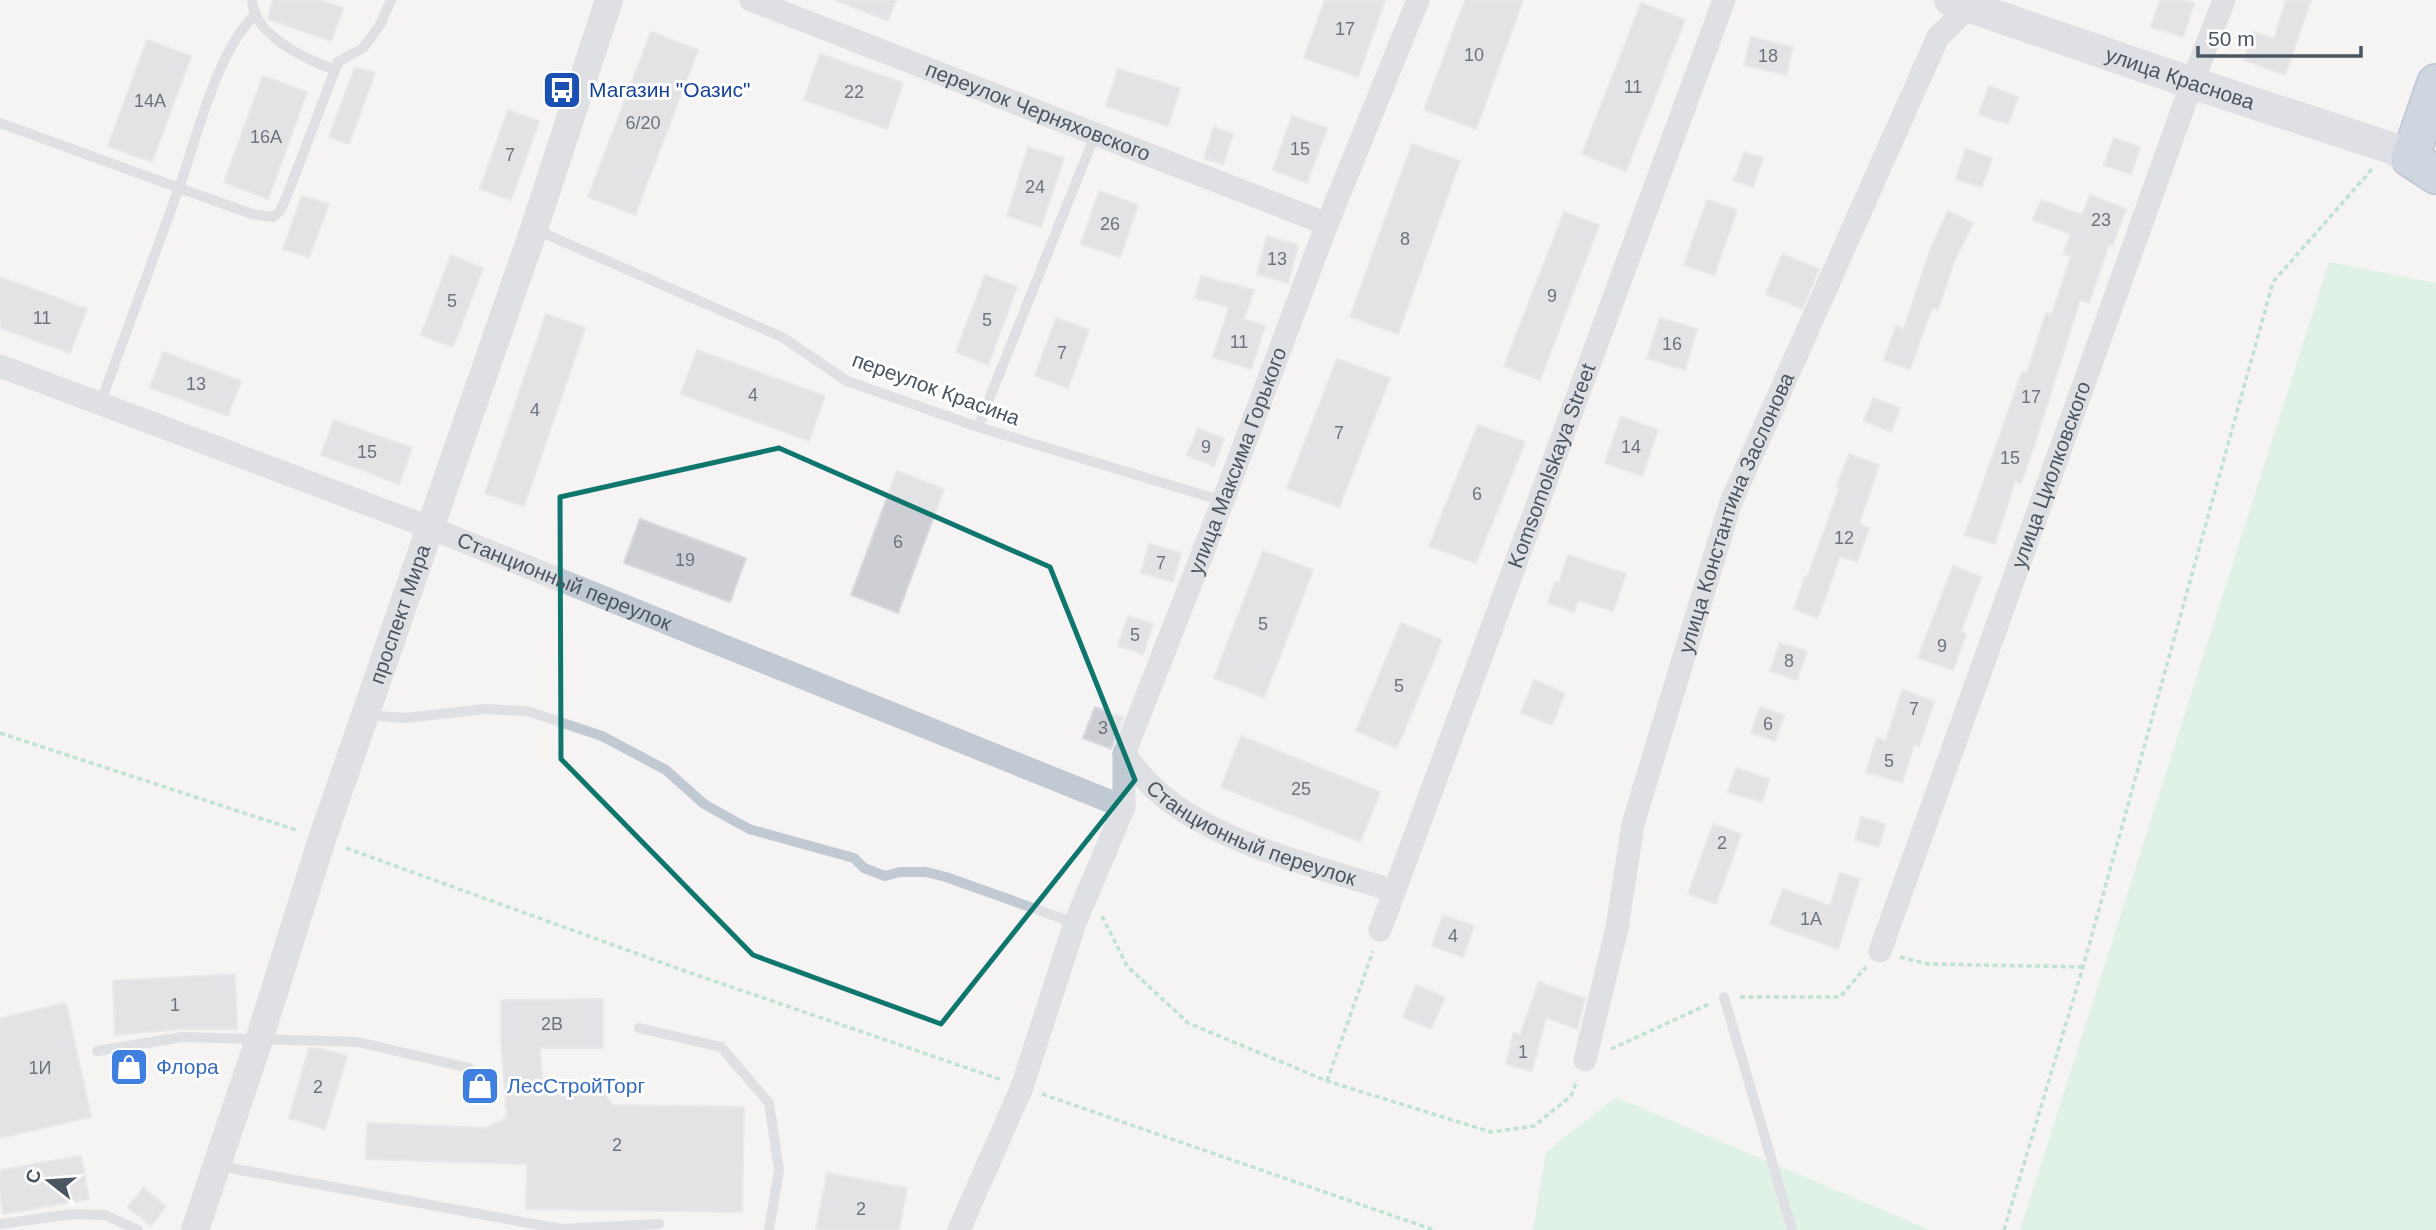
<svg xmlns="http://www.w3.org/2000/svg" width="2436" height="1230" font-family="Arial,sans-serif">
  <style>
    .green { fill: #c3f1d5 }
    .building { fill: #cdcfd5; stroke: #d7d9de; stroke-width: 2 }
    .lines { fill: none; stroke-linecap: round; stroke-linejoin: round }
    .trunk-casing { stroke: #7690ad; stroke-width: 40 }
    .path { stroke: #7ad0a6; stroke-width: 3.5; stroke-dasharray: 5 3.5; stroke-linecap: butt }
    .service { stroke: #c1cad2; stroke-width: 10 }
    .minor { stroke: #c1cad2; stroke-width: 23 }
    .tertiary { stroke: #c1cad2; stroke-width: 28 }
    .secondary { stroke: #c1cbd6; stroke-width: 32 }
    .trunk { stroke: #9fb4c9; stroke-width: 37 }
    .marked { fill: none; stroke: #0f766e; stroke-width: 5; stroke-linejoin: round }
    .labels { text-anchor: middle; stroke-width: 6; stroke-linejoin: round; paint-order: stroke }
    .number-label { font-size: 18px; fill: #6b747e }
    .street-label { font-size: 21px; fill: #4a5661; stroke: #fff }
    .transit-label { font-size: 21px; fill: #164399; stroke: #fff; text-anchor: start }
    .shop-label { font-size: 21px; fill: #366cbe; stroke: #fff; text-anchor: start }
  </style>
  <rect width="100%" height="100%" fill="#f5f3f3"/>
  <path class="green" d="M2329,262l107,21v947h-416z
    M1616,1097l314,133h-397l13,-78z"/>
  <path class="building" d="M273,0h46l24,8 -12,33 -63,-22z
    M835,0h61l-8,21z
    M1325,0h60l-27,77 -54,-19z
    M1465,0h58l-47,129 -52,-19z
    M2160,0h24l10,3 -11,34 -32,-10z
    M2286,0h25l-26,75 -41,-15 10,-28 20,7z
    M1641,3l44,17 -59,151 -44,-17z
    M651,32l47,18 -63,165 -47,-18z
    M1751,37l42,10 -7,28 -42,-10z
    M147,40l44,16 -39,106 -44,-16z
    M820,54l83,29 -16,46 -83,-29z
    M355,67l20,6 -26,71 -20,-7z
    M1118,69l62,19 -12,38 -62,-20z
    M263,76l44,16 -39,107 -44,-17z
    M1989,86l29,11 -10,27 -29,-10z
    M508,110l31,11 -28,79 -31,-11z
    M1292,116l35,12 -20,55 -34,-13z
    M1214,127l19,7 -10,30 -19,-6z
    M2114,138l26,9 -9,27 -27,-9z
    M1412,144l48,17 -62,173 -48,-17z
    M1028,147l36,11 -23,69 -34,-11z
    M1966,149l26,9 -10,29 -26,-8z
    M1744,152l19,6 -10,29 -19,-6z
    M1099,191l39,14 -18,52 -39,-13z
    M2090,195l36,14 -14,37 -3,-2 -20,59 -9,-3 -46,146 -13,37 -6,-2 -20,63 -30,-9 57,-163 5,1 19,-60 6,2 19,-59 -8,-2 8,-20 -38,-14 8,-20 41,15z
    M302,196l27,8 -20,53 -26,-8z
    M1707,200l30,10 -23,65 -30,-10z
    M1948,211l25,12 -19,39 -16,48 -6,-2 -22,61 -26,-9 12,-34 8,3 28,-84z
    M1564,212l35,13 -59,155 -36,-14z
    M1267,236l31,9 -10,38 -31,-9z
    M1782,254l37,15 -17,40 -36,-15z
    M451,255l32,13 -30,79 -32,-12z
    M985,275l32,12 -29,78 -32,-13z
    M1201,276l53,14 -10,29 21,7 -14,43 -38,-12 16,-50 -34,-9z
    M0,277l87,32 -17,44 -70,-25z
    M546,314l39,14 -61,178 -39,-13z
    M1056,318l33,12 -21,58 -33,-12z
    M1660,318l37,11 -12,41 -38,-12z
    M697,350l128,46 -16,45 -128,-47z
    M163,352l78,29 -13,35 -78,-28z
    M1337,359l53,19 -51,129 -52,-19z
    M1873,398l27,10 -9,24 -27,-11z
    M1621,417l37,13 -16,46 -37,-13z
    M334,420l78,28 -13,36 -78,-29z
    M1478,425l47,17 -49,121 -47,-17z
    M1198,428l26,11 -10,27 -27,-11z
    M1849,454l30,11 -20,59 10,4 -12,34 -17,-6 -22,62 -24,-9 11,-32 2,1 33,-91 -3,-1z
    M897,471l47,18 -46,124 -47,-18z
    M640,519l106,39 -16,44 -106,-39z
    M1149,544l32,9 -8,29 -32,-9z
    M1263,551l50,19 -49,128 -50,-20z
    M1568,555l58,19 -13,37 -35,-11 -4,12 -26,-9 7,-21 4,1z
    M1953,566l28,11 -20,55 5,2 -13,36 -35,-12z
    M1128,616l25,8 -10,30 -25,-8z
    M1401,623l41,17 -45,108 -41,-17z
    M1780,643l27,8 -10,29 -27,-9z
    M1534,680l31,13 -13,32 -31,-12z
    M1902,690l32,11 -15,45 -5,-1 -12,38 -36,-11 11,-34 9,3z
    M1095,707l28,11 -12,31 -28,-11z
    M1760,707l24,8 -9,26 -24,-8z
    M1241,736l139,56 -20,50 -139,-55z
    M1736,768l33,11 -7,23 -34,-10z
    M1861,817l24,7 -6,23 -24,-7z
    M1713,824l28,10 -25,70 -28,-10z
    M1840,873l20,6 -22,70 -68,-25 13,-35 47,17z
    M1443,915l31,11 -11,31 -31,-11z
    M235,974l2,55h-55l-67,6 -2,-54z
    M1539,982l46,17 -8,30 -31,-12 -14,54 -26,-7 8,-31 6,2z
    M1416,985l29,12 -14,32 -28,-12z
    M603,999v49h-63l3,46 61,-4 8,15 132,2 -2,105 -216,-3 1,-45 -161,-5 1,-36 119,5 21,-10 -6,-78v-40z
    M66,1003l25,114 -91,21v-120z
    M309,1048l13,1 25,7 -22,73 -36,-11z
    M81,1156l8,43 -86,15 -3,-19v-25z
    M827,1173l80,15 -8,42h-83z
    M143,1188l23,18 -15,20 -23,-19z"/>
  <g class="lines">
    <g class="trunk-casing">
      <path id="trunk" d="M2436,83l-26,75 26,17"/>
    </g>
    <path class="path" d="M0,733l299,98
      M346,848l336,122 320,110
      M1102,916l25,50 61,57 139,58 164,51 43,-6 37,-30 6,-16
      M1900,957l28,7 155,3
      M1740,997h100l26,-30
      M1611,1049l98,-45
      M1327,1081l46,-130
      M1042,1094l392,136
      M2004,1230l79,-263 190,-685 100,-114"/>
    <path class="service" d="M252,0c1,35 55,60 83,70
      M256,14c-39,36 -59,123 -77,174l73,26 21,3 7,-6 10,-23 48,-126 25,-14 17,-23 11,-25
      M0,123l179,65 -79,216
      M534,229l248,108 65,44 131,46 245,74
      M978,427l117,-292
      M366,715l39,3 80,-9 42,2 75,25 64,34 38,34 45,25 105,29 10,10 21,8 15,-4h26l20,5 129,46
      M1724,997l68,233
      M639,1028l82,19 48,56 10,67 -10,60
      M97,1051l85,-14 176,5 111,26
      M219,1166l342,63 98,-5
      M0,1224l72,-10 33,1 33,15"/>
    <g class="minor">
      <path id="s1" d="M751,0l576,224"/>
      <path id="s2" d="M0,366l431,162 693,279"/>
      <path id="s3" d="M1124,754c13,17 27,34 45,47 61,46 153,67 225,90"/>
      <path id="s4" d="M1380,930l344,-930"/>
      <path id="s5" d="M1880,951l312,-868 32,-83"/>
      <path id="s6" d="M1585,1060l32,-132 16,-104 98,-322 207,-465 31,-30 3,-7"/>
      <path id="s7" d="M959,1230l63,-143 53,-164 49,-116v-53l99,-253 104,-277 91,-224"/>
    </g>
    <path class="tertiary" id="s8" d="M195,1230l64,-190 63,-201 212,-610 75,-229"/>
    <path class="secondary" id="s9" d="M1950,0l242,83 199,65 19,10"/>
    <use href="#trunk" class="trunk"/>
  </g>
  <path d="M0 0H2436V1230H0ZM779,448l271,119 85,213 -194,244 -188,-69 -192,-196 -1,-262z" fill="#f5f3f3" fill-opacity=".55" fill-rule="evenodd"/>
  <path class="marked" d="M779,448l271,119 85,213 -194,244 -188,-69 -192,-196 -1,-262z"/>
  <defs>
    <g id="bus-square" transform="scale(2.0125)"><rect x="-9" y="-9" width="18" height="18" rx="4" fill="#1a4fb4" stroke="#fff"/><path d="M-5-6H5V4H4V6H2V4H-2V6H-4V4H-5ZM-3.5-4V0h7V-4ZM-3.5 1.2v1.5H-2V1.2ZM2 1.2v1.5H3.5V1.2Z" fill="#fff"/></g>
    <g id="shop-square" transform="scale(2.0125)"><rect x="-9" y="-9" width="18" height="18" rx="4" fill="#3f7fe0" stroke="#fff"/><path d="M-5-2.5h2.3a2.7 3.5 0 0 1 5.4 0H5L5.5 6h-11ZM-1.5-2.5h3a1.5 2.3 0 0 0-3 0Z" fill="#fff"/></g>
  </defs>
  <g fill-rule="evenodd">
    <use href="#bus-square" x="562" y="90"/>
    <use href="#shop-square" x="129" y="1067"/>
    <use href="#shop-square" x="480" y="1086"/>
  </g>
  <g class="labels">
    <g class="number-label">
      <text x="1345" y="35">17</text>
      <text x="1474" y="61">10</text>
      <text x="1768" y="62">18</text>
      <text x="1633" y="93">11</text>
      <text x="854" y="98">22</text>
      <text x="150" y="107">14А</text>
      <text x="643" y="129">6/20</text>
      <text x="266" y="143">16А</text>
      <text x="1300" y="155">15</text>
      <text x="510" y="161">7</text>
      <text x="1035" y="193">24</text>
      <text x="2101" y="226">23</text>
      <text x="1110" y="230">26</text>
      <text x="1405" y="245">8</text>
      <text x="1277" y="265">13</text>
      <text x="1552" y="302">9</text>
      <text x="452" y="307">5</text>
      <text x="42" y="324">11</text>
      <text x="987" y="326">5</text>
      <text x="1239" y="348">11</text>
      <text x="1672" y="350">16</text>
      <text x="1062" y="359">7</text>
      <text x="196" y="390">13</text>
      <text x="753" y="401">4</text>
      <text x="2031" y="403">17</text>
      <text x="535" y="416">4</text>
      <text x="1339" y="439">7</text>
      <text x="1206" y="453">9</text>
      <text x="1631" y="453">14</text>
      <text x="367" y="458">15</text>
      <text x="2010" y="464">15</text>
      <text x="1477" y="500">6</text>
      <text x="1844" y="544">12</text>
      <text x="898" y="548">6</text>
      <text x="685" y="566">19</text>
      <text x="1161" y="569">7</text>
      <text x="1263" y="630">5</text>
      <text x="1135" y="641">5</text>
      <text x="1942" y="652">9</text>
      <text x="1789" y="667">8</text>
      <text x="1399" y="692">5</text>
      <text x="1914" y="715">7</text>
      <text x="1768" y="730">6</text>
      <text x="1103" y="734">3</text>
      <text x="1889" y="767">5</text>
      <text x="1301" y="795">25</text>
      <text x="1722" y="849">2</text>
      <text x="1811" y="925">1А</text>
      <text x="1453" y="942">4</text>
      <text x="175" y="1011">1</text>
      <text x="552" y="1030">2В</text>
      <text x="1523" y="1058">1</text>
      <text x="40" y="1074">1И</text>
      <text x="318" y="1093">2</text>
      <text x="617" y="1151">2</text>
      <text x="861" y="1215">2</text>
    </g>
    <g class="street-label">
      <text dy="7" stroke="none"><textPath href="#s9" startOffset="243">улица Краснова</textPath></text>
      <text dy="7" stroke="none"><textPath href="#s1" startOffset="308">переулок Черняховского</textPath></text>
      <text transform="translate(936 389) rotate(20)" y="7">переулок Красина</text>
      <text dy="7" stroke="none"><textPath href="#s7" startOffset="822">улица Максима Горького</textPath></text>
      <text dy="7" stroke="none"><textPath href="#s4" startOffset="495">Komsomolskaya Street</textPath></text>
      <text dy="7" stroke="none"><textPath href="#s5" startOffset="506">улица Циолковского</textPath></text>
      <text dy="7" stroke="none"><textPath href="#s6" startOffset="569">улица Константина Заслонова</textPath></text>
      <text dy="7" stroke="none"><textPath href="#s2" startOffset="604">Станционный переулок</textPath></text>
      <text dy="7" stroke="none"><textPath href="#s8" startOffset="649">проспект Мира</textPath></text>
      <text dy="7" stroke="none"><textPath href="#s3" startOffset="154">Станционный переулок</textPath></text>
    </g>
    <g class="transit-label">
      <text x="589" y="97">Магазин "Оазис"</text>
    </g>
    <g class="shop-label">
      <text x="156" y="1074">Флора</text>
      <text x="507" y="1093">ЛесСтройТорг</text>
    </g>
  </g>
  <g transform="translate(49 1181) rotate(287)" stroke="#ffffff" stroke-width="5" paint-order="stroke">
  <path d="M0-5L12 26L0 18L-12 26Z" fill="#4a5661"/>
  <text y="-10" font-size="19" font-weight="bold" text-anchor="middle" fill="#4a5661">С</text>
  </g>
  <path d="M2198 46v10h163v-10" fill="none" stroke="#4a5661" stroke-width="3.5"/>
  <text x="2208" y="46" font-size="21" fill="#4a5661" stroke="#ffffff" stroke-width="5" paint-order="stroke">50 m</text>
</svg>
